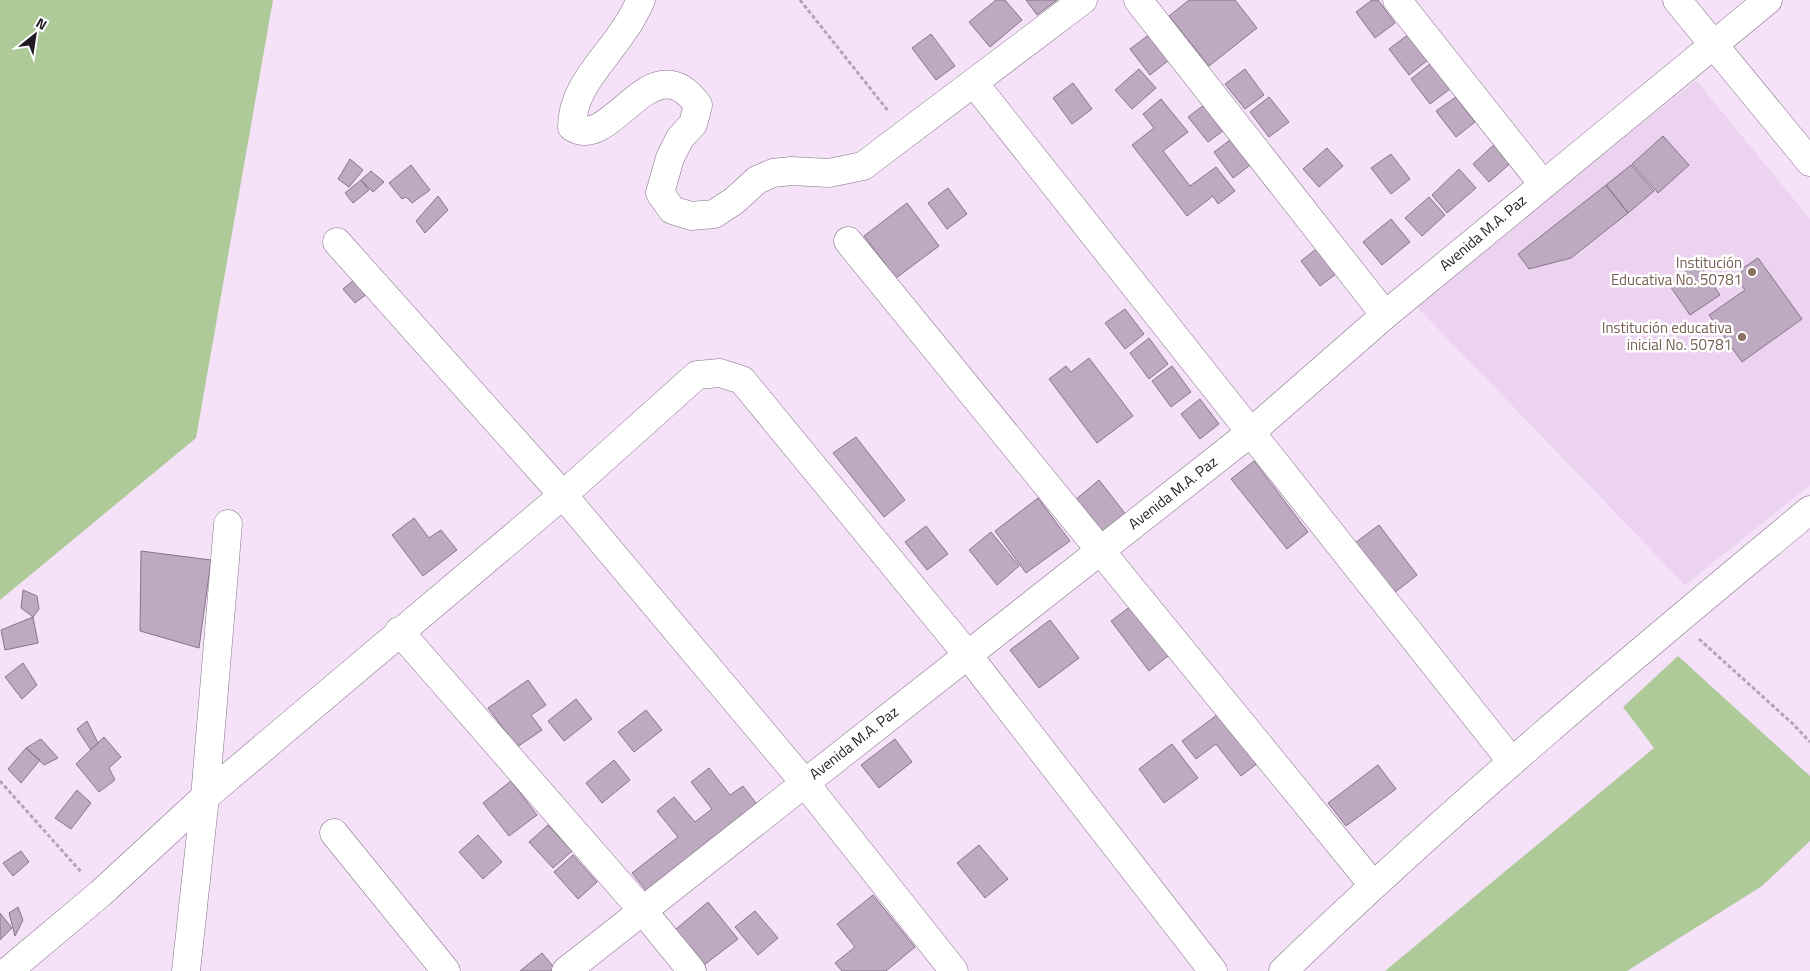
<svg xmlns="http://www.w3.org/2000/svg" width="1810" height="971" font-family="'Titillium Web',sans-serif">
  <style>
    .built { fill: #ecd4f1 }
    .green { fill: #aeca98 }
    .building { fill: #bdaac0; stroke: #87758a }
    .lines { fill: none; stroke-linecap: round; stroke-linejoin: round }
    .minor-casing { stroke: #847287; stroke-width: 29 }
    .path { stroke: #b2a3b5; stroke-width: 3; stroke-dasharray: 4 2.5; stroke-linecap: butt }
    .minor { stroke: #fff; stroke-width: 28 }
    .education-dot { fill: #8d6e63; stroke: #fff; stroke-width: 2 }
    .labels { text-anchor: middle; stroke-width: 5; stroke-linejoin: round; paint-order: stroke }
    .street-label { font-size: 15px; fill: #211a22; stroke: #fff }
    .education-label { font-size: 15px; fill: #785e54; stroke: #fff; text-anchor: end }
  </style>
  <rect width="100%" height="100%" fill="#f5e2f9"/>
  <path class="built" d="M1696,80l114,139v266l-125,100 -269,-279z"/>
  <path class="green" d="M0,0h273l-77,438 -196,162z
    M1678,656l132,120v65l-48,45 -135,85h-242l269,-223 -31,-41z"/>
  <path class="building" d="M996,0h9l17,20 -32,27 -21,-25z
    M1026,0h31l-20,15z
    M1189,0h46l22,28 -48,38 -40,-50z
    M1372,0h6l17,23 -20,15 -19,-26z
    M931,34l24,32 -19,14 -24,-32z
    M1150,34l19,26 -19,15 -20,-26z
    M1409,34l19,26 -19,15 -20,-26z
    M1430,64l20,25 -20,15 -19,-25z
    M1139,69l17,19 -24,21 -17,-19z
    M1245,69l19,26 -19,14 -20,-25z
    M1073,83l19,26 -20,15 -19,-26z
    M1269,97l20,25 -20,15 -19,-25z
    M1456,97l19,25 -19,15 -20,-26z
    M1161,99l27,33 -25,19 27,35 26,-19 19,24 -17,13 -5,-8 -26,20 -55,-71 22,-17 -11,-14z
    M1208,102l19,26 -19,14 -20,-25z
    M1663,136l26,29 -31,28 -26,-29z
    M1234,137l19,26 -20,15 -19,-26z
    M1497,142l16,19 -24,21 -16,-18z
    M1327,148l16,18 -24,21 -16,-18z
    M1391,154l19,25 -19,15 -20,-26z
    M350,159l13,11 -14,17 -11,-8z
    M411,165l19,25 -18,13 -6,-6 -4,2 -13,-16z
    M1631,165l23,26 -26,22 -22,-28z
    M1459,169l17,19 -29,25 -15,-18z
    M371,171l13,11 -11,10 -12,-12z
    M361,180l8,10 -16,13 -8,-10z
    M1606,185l22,28 -57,45 -42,11 -11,-15z
    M948,188l19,26 -20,15 -19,-26z
    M438,196l10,14 -23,23 -9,-12z
    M1429,197l16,18 -23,21 -17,-18z
    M907,203l32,43 -43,32 -32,-42z
    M1391,219l19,23 -28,23 -19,-23z
    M1320,246l20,25 -20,15 -19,-25z
    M1758,258l44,61 -60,43 -33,-47 36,-25 -7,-9 5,-13z
    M1698,263l22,32 -30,20 -22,-32z
    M356,278l12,15 -13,10 -12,-14z
    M1125,309l19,25 -19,15 -20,-26z
    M1149,338l19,26 -19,15 -19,-26z
    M1089,358l44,58 -36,27 -48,-64 17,-13 5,6z
    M1172,366l19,26 -20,15 -19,-26z
    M1200,399l19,25 -19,15 -19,-25z
    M856,437l49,63 -21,17 -51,-64z
    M1254,461l54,71 -21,17 -56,-70z
    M1099,480l28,36 -24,19 -28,-35z
    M1038,498l32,43 -44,32 -31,-42z
    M414,518l15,20 12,-8 16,20 -34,26 -31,-41z
    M1379,525l38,50 -23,18 -39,-50z
    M926,526l22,28 -21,16 -22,-28z
    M991,532l28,34 -22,19 -28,-35z
    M141,551l70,9 -12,88 -59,-17z
    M23,590l14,6 2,13 -6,8 -12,-9z
    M1135,603l38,49 -24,19 -38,-50z
    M33,617l5,26 -33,7 -4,-20z
    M1050,620l29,38 -40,30 -29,-38z
    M23,663l14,22 -15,14 -17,-22z
    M528,680l18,25 -15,10 11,15 -25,17 -29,-39z
    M576,699l16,20 -28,22 -16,-20z
    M1225,709l38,50 -22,17 -25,-32 -20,15 -14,-18z
    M646,710l16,20 -28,22 -16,-20z
    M87,721l11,22 -7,7 -14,-21z
    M104,737l17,20 -12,11 6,12 -16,12 -23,-28z
    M41,739l17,19 -14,7 -18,-17z
    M895,739l17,23 -33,26 -18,-23z
    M1172,744l26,34 -34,25 -25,-34z
    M26,748l14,12 -19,23 -13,-14z
    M614,760l16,20 -28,23 -16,-20z
    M1378,765l18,24 -50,37 -18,-23z
    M709,768l21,27 13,-9 19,25 -111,86 -19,-24 46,-36 -21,-26 17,-14 21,25 17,-13 -21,-27z
    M511,781l26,34 -28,21 -26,-33z
    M77,790l14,13 -20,26 -16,-11z
    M548,825l24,26 -19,17 -24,-26z
    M478,835l24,27 -19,17 -24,-27z
    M979,845l29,34 -23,19 -28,-35z
    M21,851l8,11 -16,14 -10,-13z
    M573,855l24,27 -19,17 -24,-27z
    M873,895l42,52 -29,24h-44l-7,-8 20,-16 -18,-23z
    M708,902l30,37 -34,26 -29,-35z
    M18,907l5,13 -8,16 -6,-23z
    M755,911l23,27 -20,17 -23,-28z
    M0,913l12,15 -12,12z
    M542,953l15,18h-37z"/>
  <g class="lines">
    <g class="minor-casing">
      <path id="minor" d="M641,0c-5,10 -10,21 -17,30 -20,31 -52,58 -52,97 40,26 79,-87 126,-22l-5,19 -13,14 -10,20 -10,35 12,17 19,6 23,-2 20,-13 23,-21 16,-7 18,-2 38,2 34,-7 220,-166
        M1138,0l247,315
        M1397,0l145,183
        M1677,0l133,162
        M974,83l538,679
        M848,241l525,644
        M337,242l226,253 241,287 150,189
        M399,631l244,280 49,60
        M334,833l112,138
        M8,971l93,-78 104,-96 358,-302 134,-120 23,-2 22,7 225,274 246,317
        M186,971l19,-174 23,-273
        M566,971l684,-538 135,-118 383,-315
        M1283,971c168,-162 347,-312 527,-461"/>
    </g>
    <path class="path" d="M800,0l89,112
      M1699,639l94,85 17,18
      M0,781l82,92"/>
    <use href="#minor" class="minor"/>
  </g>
  <g class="education-dot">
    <circle cx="1752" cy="272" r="5"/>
    <circle cx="1742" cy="337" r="5"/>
  </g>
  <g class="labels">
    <g class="street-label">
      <text transform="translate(1483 233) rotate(-40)" y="5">Avenida M.A. Paz</text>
      <text transform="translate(1173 493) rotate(-38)" y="5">Avenida M.A. Paz</text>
      <text transform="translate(854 743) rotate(-38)" y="5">Avenida M.A. Paz</text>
    </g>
    <g class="education-label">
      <text x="1742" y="268">Institución<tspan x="1742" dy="17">Educativa No. 50781</tspan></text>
      <text x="1732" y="333">Institución educativa<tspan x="1732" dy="17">inicial No. 50781</tspan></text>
    </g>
  </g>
  <g transform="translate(35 35) rotate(30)" stroke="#ffffff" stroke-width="4" paint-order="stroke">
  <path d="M0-4L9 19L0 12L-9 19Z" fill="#211a22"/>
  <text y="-8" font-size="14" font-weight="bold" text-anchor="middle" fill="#211a22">N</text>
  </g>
</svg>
